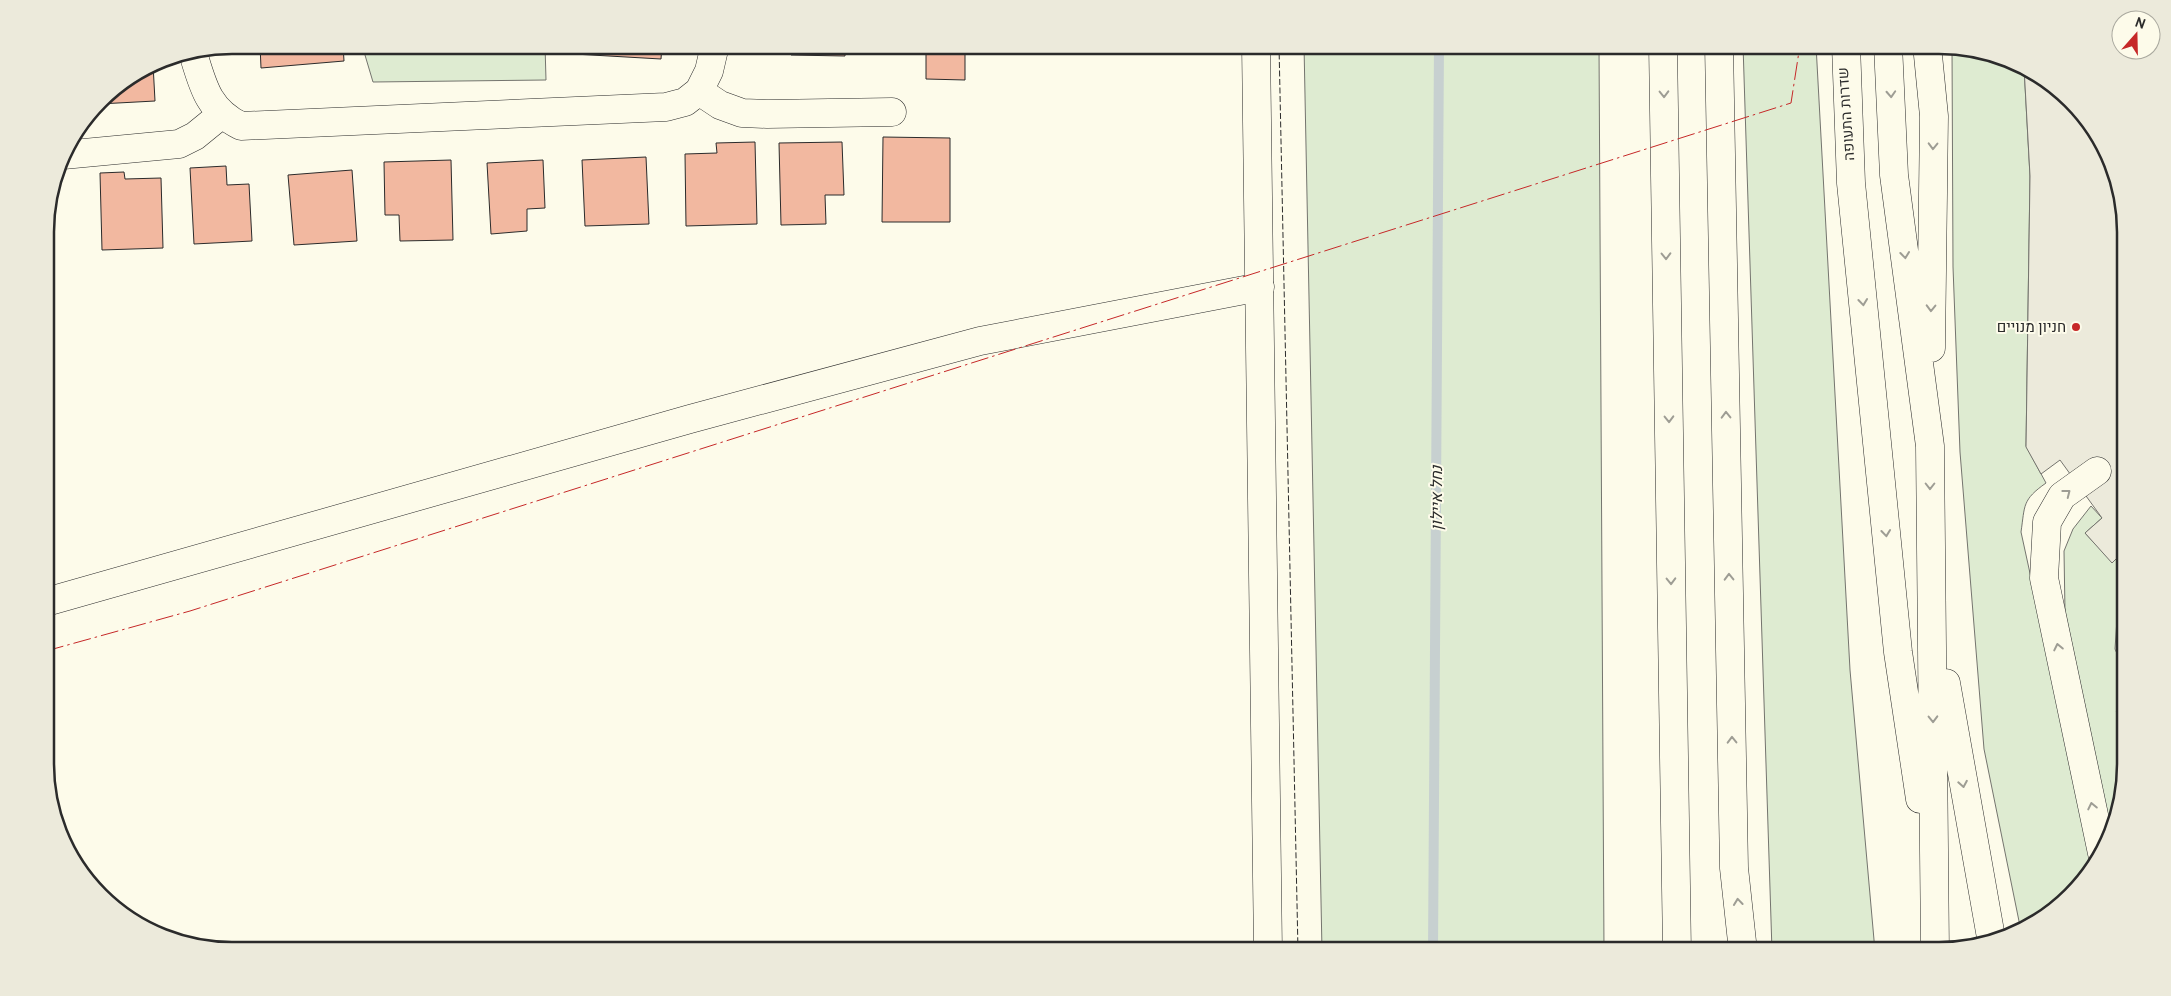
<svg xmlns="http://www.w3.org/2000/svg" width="2171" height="996" font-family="Overpass,Heebo,sans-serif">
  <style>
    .green { fill: #deebd1; stroke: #74746e }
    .parking { fill: #eceadb; stroke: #74746e }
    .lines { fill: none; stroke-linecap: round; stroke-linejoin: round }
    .stream { stroke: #c7d0d0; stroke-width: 10 }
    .building { fill: #f2b8a0; stroke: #2b2b2b }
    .minor-casing { stroke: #2b2b2b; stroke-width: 29 }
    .major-casing { stroke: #2b2b2b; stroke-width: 29 }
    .minor { stroke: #fdfbea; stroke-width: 28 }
    .major { stroke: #fdfbea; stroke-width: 28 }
    .fence { stroke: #2b2b2b; stroke-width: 1; stroke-dasharray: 6 2.5; stroke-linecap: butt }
    .power { stroke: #c62828; stroke-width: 1; stroke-dasharray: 18 4 2.5 4; stroke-linecap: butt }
    .oneway { stroke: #9e9d94 }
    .poi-dot { fill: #c62828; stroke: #fdfbea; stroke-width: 2 }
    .labels { text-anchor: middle; stroke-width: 4; stroke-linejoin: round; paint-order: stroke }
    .street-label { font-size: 15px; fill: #2b2b2b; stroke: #fdfbea }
    .poi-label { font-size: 15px; fill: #2b2b2b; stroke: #fdfbea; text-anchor: end }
    .water-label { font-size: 16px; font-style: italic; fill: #2b2b2b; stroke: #fdfbea }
    .rim { fill: none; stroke: #2b2b2b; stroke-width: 2.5 }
  </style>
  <rect width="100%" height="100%" fill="#fdfbea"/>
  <path class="green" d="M362,45h183l1,35 -173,2z
    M1304,45h295l5,906h-282z
    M1743,45h73l34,625 25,281h-103z
    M1952,47l59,12 13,8 6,109 -4,270 20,37c-24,17 -21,22 -25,49l73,335c-16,27 -46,50 -73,64l-37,-182 -24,-297 -7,-185z
    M2091,506l11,12 -17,15 27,29 13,-12 1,47 -9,22 5,49 4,7v28l-10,8 10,12v42l-14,71 -47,-224 -1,-61 9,-22z"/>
  <path class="parking" d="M2024,67l29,17 35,34 24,42 12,47 1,343 -13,13 -27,-30 17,-15 -42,-58 -19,14 -15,-27 4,-271z
    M2126,597v78l-11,-26 2,-30z"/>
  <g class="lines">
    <path class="stream" d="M1433,951l6,-906"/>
  </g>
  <path class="building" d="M260,45h83l1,16 -83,7z
    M574,45h88l-1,14 -87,-5z
    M791,45h54v11l-54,-1z
    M900,45h65v35l-39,-1v-29h-26z
    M153,64l2,37 -56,3 9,-13z
    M883,137l67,1v84h-68z
    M755,142l2,82 -71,2 -1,-72 32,-1 -1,-10z
    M842,142l2,53h-19l1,29 -45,1 -2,-82z
    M646,157l3,67 -64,2 -3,-66z
    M451,160l2,80 -53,1 -1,-26h-14l-1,-53z
    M543,160l2,48 -18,1v22l-36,3 -4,-71z
    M226,166l1,19 22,-1 3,57 -58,3 -4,-76z
    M352,170l5,71 -63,4 -6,-70z
    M124,172l1,7 36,-1 2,70 -61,2 -2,-77z"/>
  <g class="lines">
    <g class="minor-casing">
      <path id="minor" d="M1663,45l14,906
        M1719,45l15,823 9,83
        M1846,45l5,138 47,469 22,147
        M1888,45l6,130 36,271 5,505
        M1927,45l7,71 -3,232
        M193,53c10,33 15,57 48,73l425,-19 19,-5 14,-11 21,14 22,8 25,1 125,-2
        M699,91l10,-20 6,-26
        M63,155l116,-11 16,-8 27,-22
        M2097,471l-35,25 -15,26 -3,56 58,275
        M46,602l644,-183 290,-78 280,-54
        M1946,683l46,260"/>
    </g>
    <g class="major-casing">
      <path id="major" d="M1256,45l12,906"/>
    </g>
    <use href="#minor" class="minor"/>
    <use href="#major" class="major"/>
    <path class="fence" d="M1279,45l19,906"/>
    <path class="power" d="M46,651l144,-40 1601,-508 9,-58"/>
  </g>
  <defs><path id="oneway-chevron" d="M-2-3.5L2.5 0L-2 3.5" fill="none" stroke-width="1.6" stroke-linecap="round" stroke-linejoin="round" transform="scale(1.25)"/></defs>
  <g class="oneway">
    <use href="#oneway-chevron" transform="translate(1664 94) rotate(89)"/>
    <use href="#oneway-chevron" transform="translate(1891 94) rotate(87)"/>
    <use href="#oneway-chevron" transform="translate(1933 146) rotate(91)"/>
    <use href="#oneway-chevron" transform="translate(1905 255) rotate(83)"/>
    <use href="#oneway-chevron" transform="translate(1666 256) rotate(89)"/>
    <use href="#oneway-chevron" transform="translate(1863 302) rotate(84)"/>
    <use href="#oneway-chevron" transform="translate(1931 308) rotate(91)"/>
    <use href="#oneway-chevron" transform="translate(1726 415) rotate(-91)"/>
    <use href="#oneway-chevron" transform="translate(1669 419) rotate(89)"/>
    <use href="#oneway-chevron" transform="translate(1930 486) rotate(90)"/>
    <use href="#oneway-chevron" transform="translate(2067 493) rotate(-38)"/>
    <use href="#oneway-chevron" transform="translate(1886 533) rotate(84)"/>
    <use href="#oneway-chevron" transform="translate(1729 577) rotate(-91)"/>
    <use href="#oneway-chevron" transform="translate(1671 581) rotate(89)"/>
    <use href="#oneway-chevron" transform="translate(2058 647) rotate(-102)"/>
    <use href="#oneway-chevron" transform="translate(1933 719) rotate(89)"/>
    <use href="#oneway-chevron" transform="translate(1732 740) rotate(-91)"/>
    <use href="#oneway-chevron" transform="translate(1963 784) rotate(80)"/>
    <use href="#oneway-chevron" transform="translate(2092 806) rotate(-102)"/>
    <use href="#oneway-chevron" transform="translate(1738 902) rotate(-96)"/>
  </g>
  <circle class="poi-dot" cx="2076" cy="327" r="5"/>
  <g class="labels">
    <g class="street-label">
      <text transform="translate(1846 114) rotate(-94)" y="5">שדרות התעופה</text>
    </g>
    <g class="poi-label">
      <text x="2066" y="332">חניון מנויים</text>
    </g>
    <g class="water-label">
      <text transform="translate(1436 498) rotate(-90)" y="6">נחל איילון</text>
    </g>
  </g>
  <path d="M0 0H2171V996H0ZM232 54H1939A178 178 0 0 1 2117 232V764A178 178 0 0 1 1939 942H232A178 178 0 0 1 54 764V232A178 178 0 0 1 232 54Z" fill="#eceadb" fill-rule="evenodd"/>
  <path class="rim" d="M232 54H1939A178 178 0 0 1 2117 232V764A178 178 0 0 1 1939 942H232A178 178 0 0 1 54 764V232A178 178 0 0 1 232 54Z"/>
  <g transform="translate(2136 35) rotate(20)"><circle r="24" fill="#fdfbea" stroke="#a9a89e"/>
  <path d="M0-4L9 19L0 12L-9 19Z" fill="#c62828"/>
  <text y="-8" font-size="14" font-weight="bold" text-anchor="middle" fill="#2b2b2b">N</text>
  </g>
</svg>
